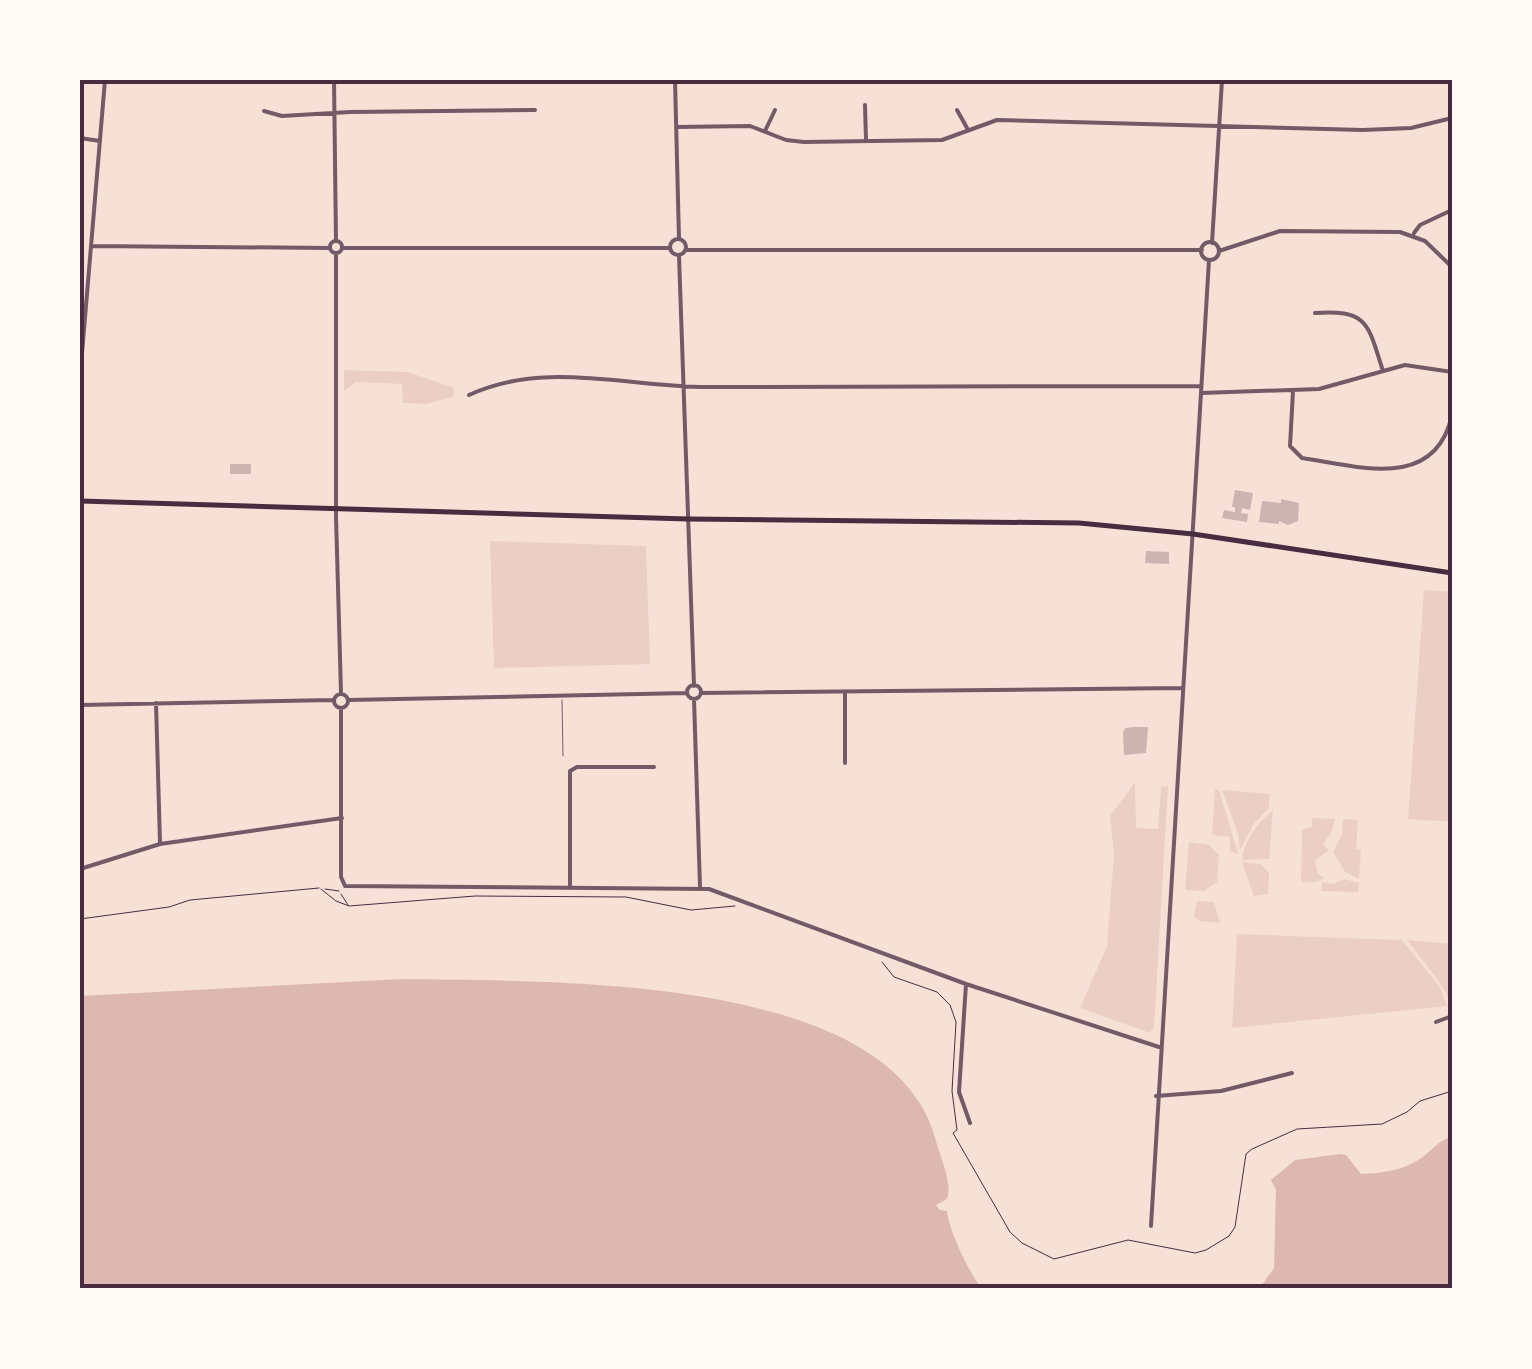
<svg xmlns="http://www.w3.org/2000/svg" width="1532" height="1369" font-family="Quicksand,sans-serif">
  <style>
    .green { fill: #ebcfc5 }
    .water { fill: #dcb8b0 }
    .building { fill: #ccb4b1 }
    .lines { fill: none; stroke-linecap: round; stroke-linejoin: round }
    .path { stroke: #4a2c40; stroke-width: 1 }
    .service { stroke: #755966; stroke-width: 1 }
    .minor { stroke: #755966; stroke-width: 4 }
    .secondary { stroke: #4a2c40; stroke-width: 5 }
    .neatline { fill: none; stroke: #4a2c40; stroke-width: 4 }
  </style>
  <rect width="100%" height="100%" fill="#f7e1d7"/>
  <path class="green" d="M344,370l64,2 46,16v8l-27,8 -24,-1 -1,-19 -46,-2 -12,9z
    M490,541l156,5 4,118 -156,4z
    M1424,590l28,2v230l-44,-3z
    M1135,782l1,46 22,1 3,-42 7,-1 -14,242 -4,5 -70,-25 27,-62 7,-92 -4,-38z
    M1215,790h4l19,64 -8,-3v-14l-18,-2z
    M1222,790l48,4 -1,14 -16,17 -13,25 -2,-17z
    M1273,810l-4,49 -27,1c2,-19 16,-38 31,-50z
    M1312,818l23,1 -3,12 -9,13 6,6 -14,11 3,13 7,4 -8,4h-16l1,-52 10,-3z
    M1343,819l15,1 -2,29 5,1 -2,29 -14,-7 -12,-20 9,-17z
    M1189,842l20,3 10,10 -2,27 -13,9 -19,-1z
    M1242,862l19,2 8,9 -1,21 -14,2z
    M1344,879l15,4 -1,9 -37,-1 1,-9 11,2z
    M1197,901l17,1 6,21 -21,-2 -5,-4z
    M1237,934l165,6 38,47 7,19 -215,22z
    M1407,940l45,4v62l-11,-22z"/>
  <path class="water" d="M402,979c137,3 491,-9 534,162 4,16 17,43 11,58l-11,6 4,5 7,1c1,18 23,63 35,78h-902v-293z
    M1452,1137v152h-193l15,-21 2,-78 -5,-10 24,-20 45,-6 6,1 15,19c20,-1 40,-3 57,-14 12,-7 20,-20 34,-23z"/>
  <path class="building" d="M230,464h21v10h-21z
    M1235,490l18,3 -3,17 -8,-2 -1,5 7,1 -1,8 -25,-4 2,-8 11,2v-5h-3z
    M1281,499l18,4 -1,18 -10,4 -9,-4v3l-20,-2 3,-21 19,2z
    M1146,551l23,1v12l-24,-1z
    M1134,727h14l-2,26 -22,2 -1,-22 2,-5z"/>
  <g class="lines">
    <path class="path" d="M321,889l15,12 13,5 126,-10 151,1 65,13 44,-4
      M325,889l14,2
      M341,894l7,11
      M80,919l89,-12 21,-7 129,-12
      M882,962l12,15 43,15 13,13 6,17 -4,69 5,39 -4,3 57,99 12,11 32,16 74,-19 67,13 11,-3 23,-14 6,-9 11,-73 6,-5 45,-20 85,-5 25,-12 13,-11 32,-10"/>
    <path class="service" d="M562,700l1,56"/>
    <path class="minor" d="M334,80l2,161
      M675,80l4,159
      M865,105l1,35
      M957,110l10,18
      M264,111l18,5 68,-4 185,-2
      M676,127l74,-1 36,14 18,2 138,-2 55,-20 366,10 48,-2 41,-10
      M765,131l10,-21
      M80,138l20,3
      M1414,233l6,-8 32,-15
      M670 247a8 8 0 1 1 16 0a8 8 0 1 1-16 0Z
      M330 247a6 6 0 1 1 12 0a6 6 0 1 1-12 0Z
      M1201 251a9 9 0 1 1 18 0a9 9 0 1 1-18 0Z
      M1212,243l10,-163
      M92,246l238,2
      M342,248h328
      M686,250h516
      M1219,251l61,-20 120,1 25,9 27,26
      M336,253v264l5,176
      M679,256l15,430
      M1315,313c54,-4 53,12 68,58
      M80,377l25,-297
      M1293,391l-3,55 12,12c55,8 133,34 150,-43
      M1201,393l118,-4 86,-24 47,7
      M469,395c75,-35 158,-8 238,-8 165,1 329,0 493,-1
      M687 692a7 7 0 1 1 14 0a7 7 0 1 1-14 0Z
      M701,693l481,-5
      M334 701a7 7 0 1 1 14 0a7 7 0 1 1-14 0Z
      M694,699l6,188
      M348,700l339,-7
      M156,703l4,140
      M80,705l253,-5
      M341,708v169l4,9 364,3 257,95 193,63
      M845,763v-70
      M80,869l80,-25 182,-26
      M570,888v-117l7,-4h77
      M966,984l-7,108 11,31
      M1436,1022l16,-6
      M1156,1096l65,-5 71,-18
      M1151,1226l58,-966"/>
    <path class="secondary" d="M80,501l608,18 391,4 114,11 259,39"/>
  </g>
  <rect width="1532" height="1369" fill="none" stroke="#fffaf5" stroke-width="165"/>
  <rect x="82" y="82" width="1368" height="1204" class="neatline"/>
</svg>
